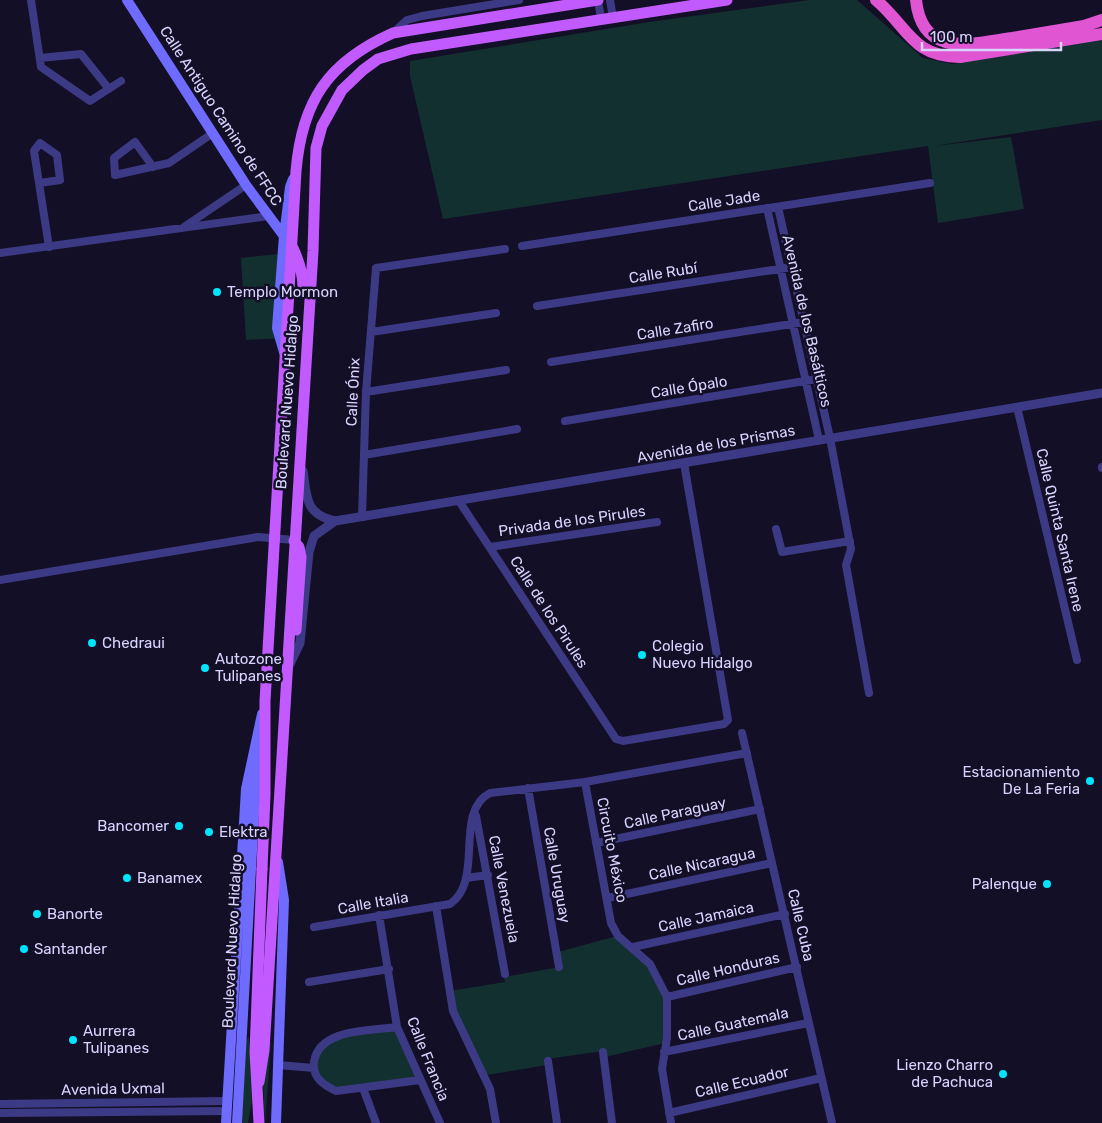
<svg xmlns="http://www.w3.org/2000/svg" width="1102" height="1123" font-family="Rubik,sans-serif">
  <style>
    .green { fill: #12302f }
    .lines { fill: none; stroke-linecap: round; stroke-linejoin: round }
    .minor { stroke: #3d3a85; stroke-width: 8 }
    .tertiary { stroke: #3d3a85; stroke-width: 9 }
    .secondary { stroke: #6f6bff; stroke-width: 10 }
    .primary { stroke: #c25bff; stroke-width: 11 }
    .trunk { stroke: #e055d1; stroke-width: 12 }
    .primary-bridge { stroke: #c25bff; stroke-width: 11 }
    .poi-dot { fill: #00e5ff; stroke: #130f26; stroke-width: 2 }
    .labels { text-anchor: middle; stroke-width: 5; stroke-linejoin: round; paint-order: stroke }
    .street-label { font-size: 15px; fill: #d9d4ff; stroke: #130f26 }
    .poi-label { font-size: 15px; fill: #d9d4ff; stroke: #130f26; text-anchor: start }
  </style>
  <rect width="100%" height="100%" fill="#130f26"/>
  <path class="green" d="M809,0h48l66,58 29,6 150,-25v81l-168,26 77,-9 13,72 -86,14 -10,-77 -485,73 -33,-143v-15l239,-39z
    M287,253v85l-41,2 -5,-82z
    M617,936l32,29 17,33 -1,45 -60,14 -2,-6 -56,8v6l-60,10 -29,-46 -8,-38 55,-9 -1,-5 56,-10 -2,-15z
    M397,1027l23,53 -84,11 -19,-14 -2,-23 20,-18z
    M249,1037l3,64 -4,22h-6l4,-82z
    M269,1043h2l-6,80 -2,-42z"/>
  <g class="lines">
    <path class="minor" d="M31,0l10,67 49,34 31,-20
      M598,0l3,19
      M610,0l3,18
      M393,33l14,-13 15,-4 97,-16
      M40,58l41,-4 28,35
      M153,167l-18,-25 -21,16 1,17 54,-12 44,-30
      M40,183l20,-3 -3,-25 -17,-12 -6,8 15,96
      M778,207l52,231 21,111 -5,16 23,128
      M767,208l52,232
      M184,227l62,-42
      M522,246l408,-63
      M0,253l269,-37
      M537,306l255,-39
      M371,332l125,-19
      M551,362l253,-40
      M366,392l140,-22
      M1017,407l60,253
      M565,421l252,-42
      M364,455l153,-26
      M1102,467v1
      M459,501l157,238 7,2 101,-17 4,-4 -44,-257
      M362,517l4,-125 10,-124 129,-19
      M776,529l6,23 68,-11
      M490,547l167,-25
      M0,580l258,-43 36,3
      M742,733l90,390
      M585,782l26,141 7,13 32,28 17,33v41l-5,31 9,54
      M528,788l31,179
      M476,816l29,158
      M596,843l164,-34
      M466,878l22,-3
      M608,898l164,-35
      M436,906l17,105 37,78 6,34
      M379,915l18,112 43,96
      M314,927l136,-23c35,-24 3,-92 40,-111l95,-11 162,-29
      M633,947l152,-33
      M309,982l80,-13
      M667,997l130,-30
      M397,1027c-26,4 -78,1 -83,35 -2,16 10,23 22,29l84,-11
      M603,1052l9,71
      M664,1052l144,-29
      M548,1061l9,62
      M278,1065l36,3
      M363,1088l13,35
      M0,1104l227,-3
      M0,1113l227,-2
      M669,1113l152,-35"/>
    <path class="tertiary" d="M303,471c4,27 2,43 32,50l767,-128
      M288,668l12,-25 9,-91 5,-16 21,-15"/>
    <path class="secondary" d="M127,0l119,185 46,62
      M284,352l-7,-24 7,-92 6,-49 3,-8
      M226,1123l20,-334 16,-75
      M237,1123l18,-327 5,-47
      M276,1123l8,-223 -6,-38"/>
    <path class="primary" d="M293,248c7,15 11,29 10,45
      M294,541l5,6 2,10 -5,73
      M262,869l3,-74v-94l31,-530c6,-70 32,-109 97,-138l205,-33
      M259,1082l5,-32 49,-799 3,-103 6,-22 20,-36 21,-20 15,-11 33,-10 316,-49"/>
    <path class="trunk" d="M876,0c32,27 36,57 84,57l142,-23
      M916,0c6,58 54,44 96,38 24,-4 48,-8 72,-12l18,-6"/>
    <path class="primary-bridge" d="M259,1123l-4,-71 7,-183"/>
  </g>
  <g class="poi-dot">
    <circle cx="217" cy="292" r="5"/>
    <circle cx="92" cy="643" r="5"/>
    <circle cx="642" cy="655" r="5"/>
    <circle cx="205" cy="668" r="5"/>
    <circle cx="1090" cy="781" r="5"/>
    <circle cx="179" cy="826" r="5"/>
    <circle cx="209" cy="832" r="5"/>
    <circle cx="127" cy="878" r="5"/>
    <circle cx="1047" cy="884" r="5"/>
    <circle cx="37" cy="914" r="5"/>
    <circle cx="24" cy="949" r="5"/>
    <circle cx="73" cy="1040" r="5"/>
    <circle cx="1003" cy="1074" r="5"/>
  </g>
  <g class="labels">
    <g class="street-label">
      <text transform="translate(221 116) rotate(57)" y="5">Calle Antiguo Camino de FFCC</text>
      <text transform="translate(724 201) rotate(-9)" y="5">Calle Jade</text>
      <text transform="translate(663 273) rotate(-9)" y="5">Calle Rubí</text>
      <text transform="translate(807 321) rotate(77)" y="5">Avenida de los Basálticos</text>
      <text transform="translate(675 329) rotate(-9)" y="5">Calle Zafiro</text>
      <text transform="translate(689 387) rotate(-9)" y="5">Calle Ópalo</text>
      <text transform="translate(353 392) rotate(-87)" y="5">Calle Ónix</text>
      <text transform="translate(287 402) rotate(-86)" y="5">Boulevard Nuevo Hidalgo</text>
      <text transform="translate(716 444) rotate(-10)" y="5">Avenida de los Prismas</text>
      <text transform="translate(572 521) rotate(-8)" y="5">Privada de los Pirules</text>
      <text transform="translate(1060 530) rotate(77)" y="5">Calle Quinta Santa Irene</text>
      <text transform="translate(549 612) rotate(57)" y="5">Calle de los Pirules</text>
      <text transform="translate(675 813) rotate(-12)" y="5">Calle Paraguay</text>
      <text transform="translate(612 850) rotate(79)" y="5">Circuito México</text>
      <text transform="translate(702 864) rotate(-12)" y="5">Calle Nicaragua</text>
      <text transform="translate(557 875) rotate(80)" y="5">Calle Uruguay</text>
      <text transform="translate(504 889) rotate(79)" y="5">Calle Venezuela</text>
      <text transform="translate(373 903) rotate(-10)" y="5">Calle Italia</text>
      <text transform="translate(706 917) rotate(-12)" y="5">Calle Jamaica</text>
      <text transform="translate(801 925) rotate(77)" y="5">Calle Cuba</text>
      <text transform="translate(232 941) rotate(-87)" y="5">Boulevard Nuevo Hidalgo</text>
      <text transform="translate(728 969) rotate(-13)" y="5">Calle Honduras</text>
      <text transform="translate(733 1024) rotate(-12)" y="5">Calle Guatemala</text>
      <text transform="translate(428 1059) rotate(68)" y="5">Calle Francia</text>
      <text transform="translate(742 1082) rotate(-13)" y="5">Calle Ecuador</text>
      <text transform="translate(113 1089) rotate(-1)" y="5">Avenida Uxmal</text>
    </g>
    <g class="poi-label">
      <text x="227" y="297">Templo Mormon</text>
      <text x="102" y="648">Chedraui</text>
      <text x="652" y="651">Colegio<tspan x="652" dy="17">Nuevo Hidalgo</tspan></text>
      <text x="215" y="664">Autozone<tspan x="215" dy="17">Tulipanes</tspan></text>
      <text x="1080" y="777" text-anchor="end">Estacionamiento<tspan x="1080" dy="17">De La Feria</tspan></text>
      <text x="169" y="831" text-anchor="end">Bancomer</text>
      <text x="219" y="837">Elektra</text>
      <text x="137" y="883">Banamex</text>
      <text x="1037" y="889" text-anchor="end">Palenque</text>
      <text x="47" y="919">Banorte</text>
      <text x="34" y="954">Santander</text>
      <text x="83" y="1036">Aurrera<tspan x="83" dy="17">Tulipanes</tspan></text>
      <text x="993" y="1070" text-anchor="end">Lienzo Charro<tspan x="993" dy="17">de Pachuca</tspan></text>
    </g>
  </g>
  <path d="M922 42v8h139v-8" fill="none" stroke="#d9d4ff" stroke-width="2.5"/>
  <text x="930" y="42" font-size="15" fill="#d9d4ff" stroke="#130f26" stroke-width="4" paint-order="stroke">100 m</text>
</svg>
